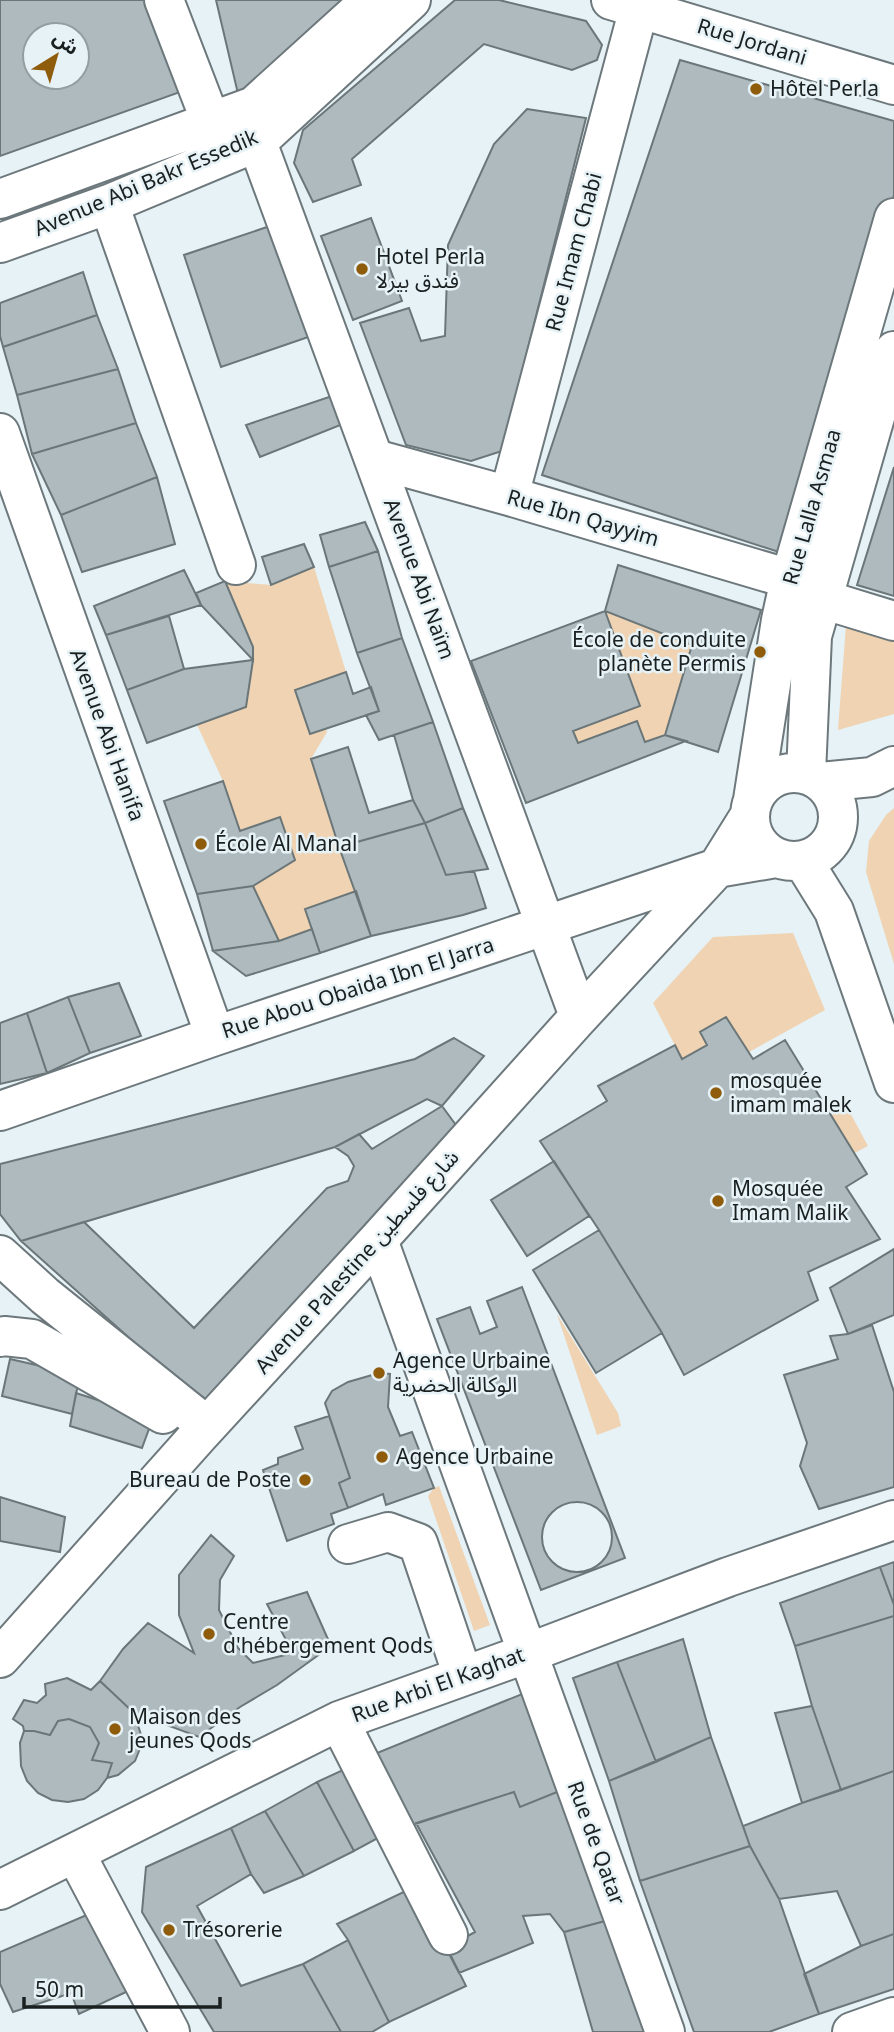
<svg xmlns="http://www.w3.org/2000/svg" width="894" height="2032" font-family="Georgia,'Noto Sans Arabic',serif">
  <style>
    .green { fill: #efd3b2 }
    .building { fill: #aebabe; stroke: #6b7679; stroke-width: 2; fill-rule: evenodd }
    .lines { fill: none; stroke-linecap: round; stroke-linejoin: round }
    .minor-casing { stroke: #6d787c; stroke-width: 42 }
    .minor { stroke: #fff; stroke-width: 38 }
    .poi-dot { fill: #8f5c0b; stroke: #e6f2f6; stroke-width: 2.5 }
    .labels { text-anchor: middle; stroke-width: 5; stroke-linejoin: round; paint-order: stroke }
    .street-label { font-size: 21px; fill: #1a1f20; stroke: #e6f2f6 }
    .poi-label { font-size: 21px; fill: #1a1f20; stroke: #e6f2f6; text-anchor: start }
  </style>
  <rect width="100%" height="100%" fill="#e6f2f6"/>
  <path class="green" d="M314,567l32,105 -33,14 14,46 -16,27 28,88 17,44 -51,18 7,20 -33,12 -26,-55 42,-26 -15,-43 -40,14 -17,-50 -26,-56 49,-18 7,-47 -28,-79 46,4z
    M605,611l87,34 -27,90 -20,7 -67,1 -5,-12 67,-25z
    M846,625l48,17v72l-56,16z
    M894,808v156l-28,-92 3,-31 17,-26z
    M793,933l32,77 -76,42 -24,-35 -25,15 7,13 -25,14 -29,-56 60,-66z
    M847,1107l21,39 -21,11 -21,-39z
    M557,1314l61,99 3,13 -24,9z
    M439,1486l51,139 -16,6 -46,-135 6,-8z"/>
  <path class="building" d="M0,0h150l33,91 -183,65zM35,35h42v42h-42z
    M216,0h138l-115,98z
    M455,0h44l87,21 16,24 -5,15 -25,10 -88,-26 -132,115 9,26 -48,17 -19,-39 9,-33z
    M680,60l214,61v74l-106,360 -246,-80z
    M527,109l59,9 -84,333 -31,10 -65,-16 -46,-122 49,-15 12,33 24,-5 3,-91 46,-101z
    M371,218l31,83 -49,19 -32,-84z
    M273,225l50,107 -102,35 -37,-112z
    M83,272l14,43 -94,32 -3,-11v-33z
    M97,315l21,54 -101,26 -14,-48z
    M118,369l18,54 -104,31 -15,-59z
    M341,393l12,27 -93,37 -14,-32z
    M136,423l21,54 -96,38 -29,-61z
    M894,467v129l-37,-11z
    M157,477l18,67 -93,28 -21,-57z
    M365,522l13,29 -49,16 -9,-32z
    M304,544l10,23 -43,18 -9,-28z
    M378,551l24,87 -45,15 -28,-86z
    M618,565l143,45 -43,142 -53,-17 27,-90 -87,-34z
    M184,570l17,35 -95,30 -12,-29z
    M225,581l28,66v13l-52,-55 -5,-12z
    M605,611l35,95 -67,25 5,12 59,-22 8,21 20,-7 21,6 -160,62 -55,-142z
    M169,616l15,53 -57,21 -21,-55z
    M402,638l31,84 -54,18 -13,-25 13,-4 -22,-58z
    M253,660l-7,47 -99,36 -20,-53 57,-21z
    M346,672l7,22 18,-7 8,24 -69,23 -15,-44z
    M433,722l30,86 -38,15 -12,-23 -19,-65z
    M348,747l21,66 44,-13 12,23 -86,24 -28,-88z
    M223,781l17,50 40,-14 15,43 -42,26 -56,8 -33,-93z
    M463,808l25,61 -42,6 -21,-52z
    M425,823l21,52 28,-4 12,37 -23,7 -92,21 -32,-89z
    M253,886l26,55 -66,10 -16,-57z
    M356,891l15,45 -51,17 -15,-44z
    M312,929l8,24 -74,23 -33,-25 66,-10z
    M119,983l22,53 -51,17 -22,-56z
    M68,997l22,56 -43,20 -20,-60z
    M27,1013l20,60 -47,11v-61z
    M726,1017l27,42 32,-19 82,134 -21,13 34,52 -72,33 10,28 -134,75 -22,-42 -63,-103 -59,-89 67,-40 -9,-15 77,-41 7,14 25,-14 -7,-13z
    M454,1038l30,18 -42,50 -15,-7 -92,48 -314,94 -21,-27v-50l415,-105z
    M442,1106l19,26 -258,272 -182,-163 63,-19 110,106 133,-140 21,-7 6,-15 -6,-10 -13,-9 24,-13 13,15z
    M554,1161l35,55 -62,40 -36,-56z
    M599,1230l63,103 -66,40 -63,-103z
    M894,1249v66l-46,19 -18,-46z
    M522,1287l103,271 -84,32 -104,-271 33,-12 10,27 17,-7 -10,-26z
    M872,1325l22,67v95l-75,22 -19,-43 7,-23 -23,-68 54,-16 -8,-23 18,-2z
    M10,1359l70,16 -8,39 -70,-18z
    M379,1373l11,1 -2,33 12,29 12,-4 22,56 -48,17 -3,-11 -35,14 -9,-25 11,-5 -25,-75 7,-12 16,-9z
    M76,1393l77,25 -11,30 -72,-22z
    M329,1416l21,62 -11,5 9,25 -17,6 3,10 -47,17 -24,-71 15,-6v-6l25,-9 -8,-22z
    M0,1497l65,20 -5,35 -60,-11z
    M542 1537a35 35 0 1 1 70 0a35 35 0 1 1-70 0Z
    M211,1535l23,21 -14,24 -1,30 19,38 15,15 40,-10 -26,-49 40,-12 24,54 -54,39 -37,22 -41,30 -65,-24 -34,-32 23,-32 25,-26 46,30 -15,-38v-40z
    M894,1562v43l-14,-38z
    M880,1567l14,38v11l-99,30 -15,-43z
    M894,1616v155l-53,19 -29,-84 -17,-60z
    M683,1639l28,98 -55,25 -39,-100z
    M617,1662l39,100 -47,19 -36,-103z
    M67,1678l24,12 9,-9 34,32 9,28 -8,20 -17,14 -11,3 5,-15 -20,-3 7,-17 -9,-16 -21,-8 -11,2 -8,14 -16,-4h-10l-1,-5 -10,-7 11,-19 13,3 9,-8 -1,-11z
    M532,1690l35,98 -47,19 -6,-15 -108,35 -29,-74z
    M812,1706l29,84 -39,13 -27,-90z
    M69,1719l21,8 9,16 -7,17 20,3 -5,15 -9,12 -14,9 -16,3 -16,-2 -14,-7 -11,-12 -6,-15 -1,-23 4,-12h10l16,4 8,-14z
    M711,1737l39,109 -110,35 -31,-100z
    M356,1764l33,68 -35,19 -37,-69z
    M894,1771v163l-33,12 -24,-55 -58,8 -29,-53 -7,-20 59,-23z
    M317,1782l37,69 -50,25 -39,-65z
    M567,1788l38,133 -41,11 -14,-18 -27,2 10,27 -74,30 -13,-25 29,-16 -59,-109 98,-31 6,15z
    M265,1811l39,65 -40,17 -13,-19 -20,-46z
    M231,1828l20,46 -54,32 44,80 62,-22 38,68h-127l-72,-120 4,-45z
    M750,1846l29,53 40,115 -50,18h-75l-54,-151z
    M416,1886l50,100 -77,36 -41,-82 -11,-16z
    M89,1914l52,71 -62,29 -8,-21 -58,19 -13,-28v-32z
    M605,1921l41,111h-53l-29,-100z
    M894,1934v55l-75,25 -15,-40 57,-28z
    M348,1940l41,82 -17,10h-31l-38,-68z"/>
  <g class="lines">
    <g class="minor-casing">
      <path id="minor" d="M164,0l47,122
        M611,0l283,85
        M257,142l322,874
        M0,199l254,-93 117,-106
        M109,204l127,361
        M0,243l109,-39 148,-62 154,-142
        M0,433l215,603
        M375,459l134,37 281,83
        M509,496l130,-488
        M822,599l72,22
        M750 817a44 44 0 1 1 88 0a44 44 0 1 1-88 0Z
        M806,774l6,-138 82,-285
        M821,782l51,-5 22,-11
        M753,800l28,-180 9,-41 104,-361
        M803,861l31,50 60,172
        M0,1111l215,-75 502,-168 59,-10
        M378,1240l287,792
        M0,1255l45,41 162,130
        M0,1337l4,-1 28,3 131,75
        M348,1544l40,-12 30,11 45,133
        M0,1658l199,-223 179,-195 198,-220 141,-152 33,-53
        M339,1721l109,214
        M75,1853l95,179
        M0,1890l339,-169 189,-68 200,-76 166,-57
        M852,2032l42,-15"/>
    </g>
    <use href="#minor" class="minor"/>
  </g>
  <g class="poi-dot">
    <circle cx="756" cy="89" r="7"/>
    <circle cx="362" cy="269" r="7"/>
    <circle cx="760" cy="652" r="7"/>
    <circle cx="201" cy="844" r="7"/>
    <circle cx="716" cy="1093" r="7"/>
    <circle cx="718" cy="1201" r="7"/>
    <circle cx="379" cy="1373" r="7"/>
    <circle cx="382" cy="1457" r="7"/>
    <circle cx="305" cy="1480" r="7"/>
    <circle cx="209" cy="1634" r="7"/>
    <circle cx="115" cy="1729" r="7"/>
    <circle cx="169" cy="1930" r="7"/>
  </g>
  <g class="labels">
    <g class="street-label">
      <text transform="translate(752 42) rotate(17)" y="7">Rue Jordani</text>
      <text transform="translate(146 183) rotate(-23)" y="7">Avenue Abi Bakr Essedik</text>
      <text transform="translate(574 252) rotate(-75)" y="7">Rue Imam Chabi</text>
      <text transform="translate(812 507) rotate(-74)" y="7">Rue Lalla Asmaa</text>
      <text transform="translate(583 518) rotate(16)" y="7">Rue Ibn Qayyim</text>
      <text transform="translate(419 579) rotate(70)" y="7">Avenue Abi Naïm</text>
      <text transform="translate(107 735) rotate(70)" y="7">Avenue Abi Hanifa</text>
      <text transform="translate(358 988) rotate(-18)" y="7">Rue Abou Obaida Ibn El Jarra</text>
      <text transform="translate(357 1262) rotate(-48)" y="7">Avenue Palestine شارع فلسطين</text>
      <text transform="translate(438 1685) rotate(-20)" y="7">Rue Arbi El Kaghat</text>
      <text transform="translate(596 1843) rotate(70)" y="7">Rue de Qatar</text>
    </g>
    <g class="poi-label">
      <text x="770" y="96">Hôtel Perla</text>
      <text x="376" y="264">Hotel Perla<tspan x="376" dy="24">فندق بيرلا</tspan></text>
      <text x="746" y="647" text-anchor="end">École de conduite<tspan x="746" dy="24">planète Permis</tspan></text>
      <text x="215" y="851">École Al Manal</text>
      <text x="730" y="1088">mosquée<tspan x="730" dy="24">imam malek</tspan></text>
      <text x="732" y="1196">Mosquée<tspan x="732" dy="24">Imam Malik</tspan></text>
      <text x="393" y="1368">Agence Urbaine<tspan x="393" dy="24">الوكالة الحضرية</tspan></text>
      <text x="396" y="1464">Agence Urbaine</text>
      <text x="291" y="1487" text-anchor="end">Bureau de Poste</text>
      <text x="223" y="1629">Centre<tspan x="223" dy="24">d'hébergement Qods</tspan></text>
      <text x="129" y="1724">Maison des<tspan x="129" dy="24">jeunes Qods</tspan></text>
      <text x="183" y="1937">Trésorerie</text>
    </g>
  </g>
  <g transform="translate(56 56) rotate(37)"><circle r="33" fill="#e6f2f6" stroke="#949ea0" stroke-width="2"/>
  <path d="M0-5L12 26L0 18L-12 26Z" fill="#8f5c0b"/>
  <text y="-10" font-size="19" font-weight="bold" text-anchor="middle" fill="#1a1f20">ش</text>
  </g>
  <path d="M24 1997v10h196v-10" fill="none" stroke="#1a1f20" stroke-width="3.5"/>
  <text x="35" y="1997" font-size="21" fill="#1a1f20" stroke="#e6f2f6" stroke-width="5" paint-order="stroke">50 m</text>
</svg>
